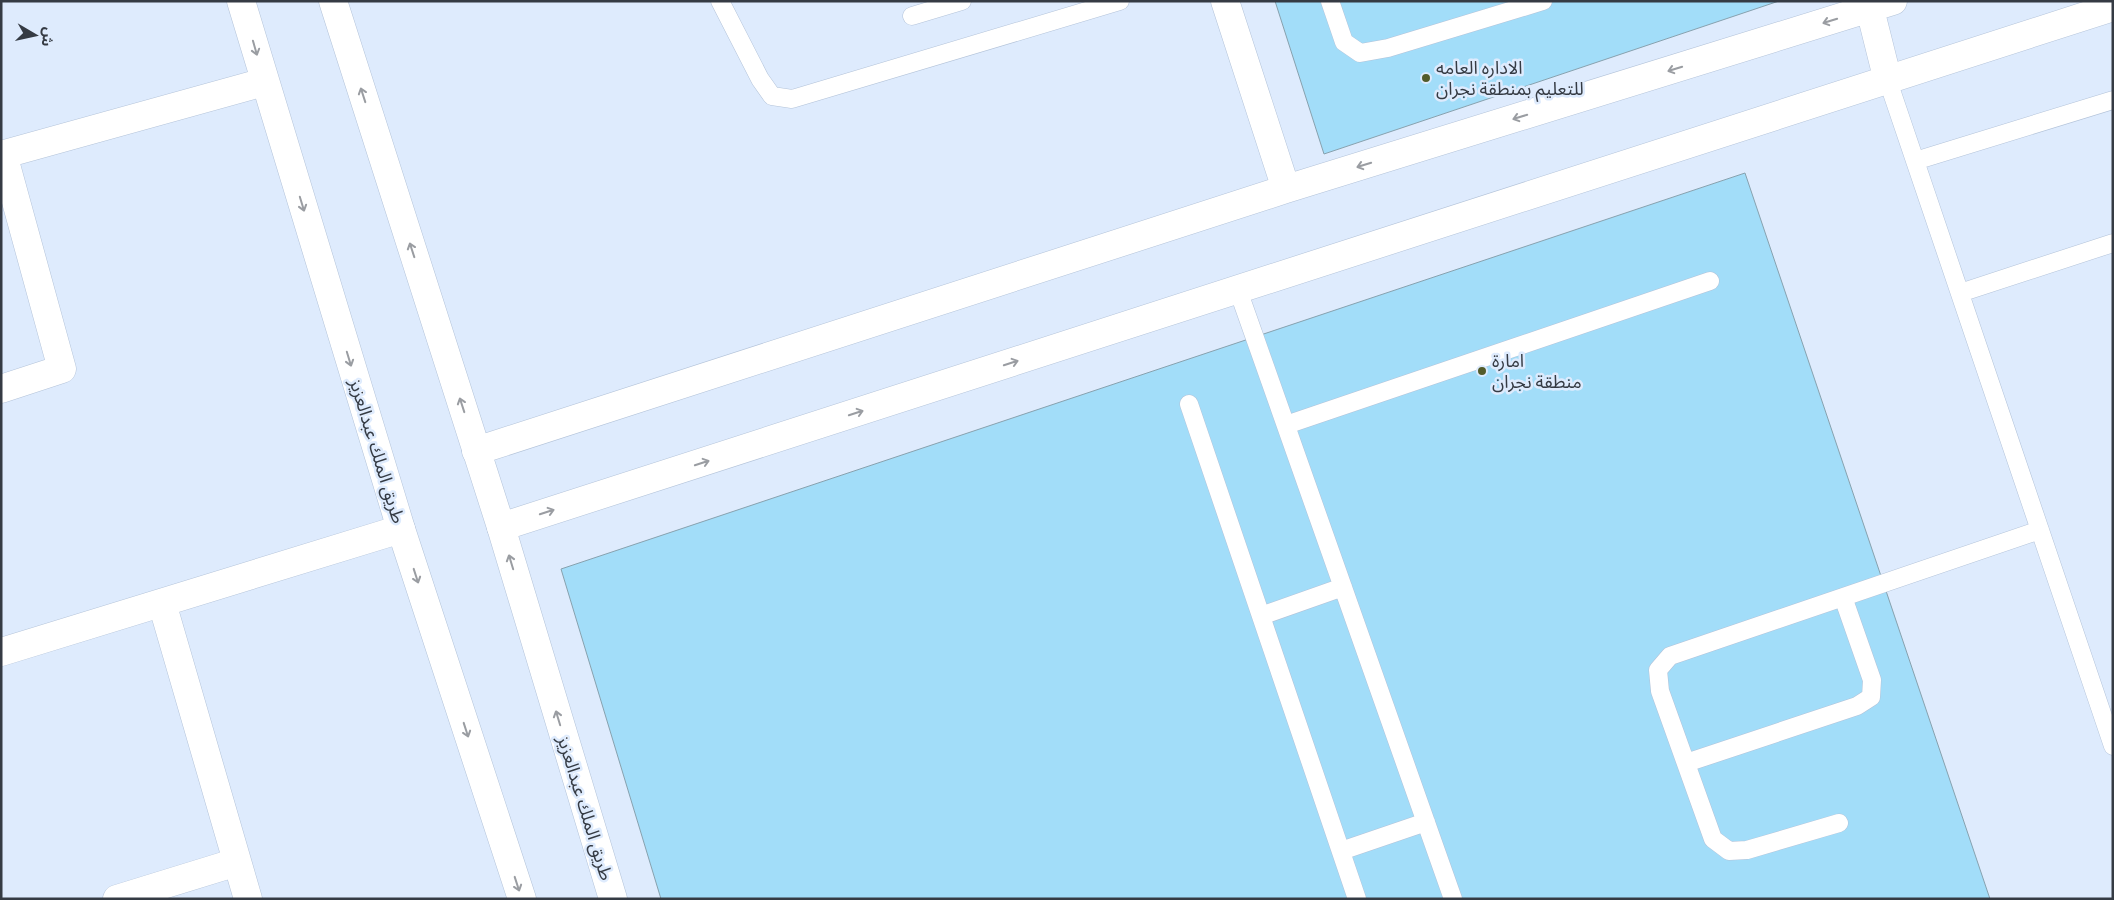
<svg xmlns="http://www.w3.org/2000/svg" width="2114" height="900" font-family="Signika,'Noto Sans Arabic',sans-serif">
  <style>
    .building { fill: #a2ddf9; stroke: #87a1ae }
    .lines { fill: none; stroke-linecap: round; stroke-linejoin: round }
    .service-casing { stroke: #b3c3d9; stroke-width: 19 }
    .minor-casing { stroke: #b3c3d9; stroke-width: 29 }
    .secondary-casing { stroke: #b3c3d9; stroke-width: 29 }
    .service { stroke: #fff; stroke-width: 18 }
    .minor { stroke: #fff; stroke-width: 28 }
    .secondary { stroke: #fff; stroke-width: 28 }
    .oneway { stroke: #9a9da2 }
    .poi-dot { fill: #525b2a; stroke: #deebfd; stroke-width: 2 }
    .labels { text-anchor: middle; stroke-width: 5; stroke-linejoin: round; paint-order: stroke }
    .poi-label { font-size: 18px; fill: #353b44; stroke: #deebfd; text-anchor: start }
    .street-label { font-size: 18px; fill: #353b44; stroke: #deebfd }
  </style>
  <rect width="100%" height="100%" fill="#deebfd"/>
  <path class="building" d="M1275,1h504l-455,153z
    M1745,173l245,726h-1329l-100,-330z"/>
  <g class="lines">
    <g class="service-casing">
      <path id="service" d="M720,1l40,78 12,17 20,3 328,-98
        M1330,1l14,41 16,11 28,-5 155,-47
        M912,16l50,-15
        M1888,81l225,665
        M1915,161l198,-61
        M1238,290l215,609
        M1960,293l153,-50
        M1189,404l168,495
        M1286,425l424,-144
        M1261,616l82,-29
        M1686,763l171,-57 14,-9 1,-17 -29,-83
        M1839,823l-92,27 -18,1 -16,-12 -53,-148 -2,-21 12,-14 370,-126
        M1341,851l85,-29"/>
    </g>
    <g class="minor-casing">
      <path id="minor" d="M1225,1l61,188
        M1868,1l20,80
        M1,155l263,-73
        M1,389l61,-20 -59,-215
        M476,451l810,-262 607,-188
        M501,527l1612,-520
        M162,603l86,296
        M1,652l400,-123
        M117,899l120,-37"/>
    </g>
    <g class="secondary-casing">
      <path id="secondary" d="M241,1l160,528 121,370
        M333,1l168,526 112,372"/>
    </g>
    <use href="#service" class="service"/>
    <use href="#minor" class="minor"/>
    <use href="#secondary" class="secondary"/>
  </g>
  <defs><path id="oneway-shaft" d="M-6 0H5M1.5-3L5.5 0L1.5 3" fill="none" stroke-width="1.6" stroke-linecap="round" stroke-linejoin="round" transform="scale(1.25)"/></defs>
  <g class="oneway">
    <use href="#oneway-shaft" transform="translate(1830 21) rotate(163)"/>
    <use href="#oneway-shaft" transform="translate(255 48) rotate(74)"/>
    <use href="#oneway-shaft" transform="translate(1675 69) rotate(163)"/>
    <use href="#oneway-shaft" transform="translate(363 95) rotate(-108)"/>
    <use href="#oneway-shaft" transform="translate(1520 117) rotate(163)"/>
    <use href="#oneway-shaft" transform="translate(1364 165) rotate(163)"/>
    <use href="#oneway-shaft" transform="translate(302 204) rotate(73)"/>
    <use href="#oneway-shaft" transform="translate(412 250) rotate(-108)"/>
    <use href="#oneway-shaft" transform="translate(349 359) rotate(73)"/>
    <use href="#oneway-shaft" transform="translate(1011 363) rotate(-18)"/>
    <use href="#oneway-shaft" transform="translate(462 405) rotate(-108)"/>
    <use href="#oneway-shaft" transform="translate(856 413) rotate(-18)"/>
    <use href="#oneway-shaft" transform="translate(702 463) rotate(-18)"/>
    <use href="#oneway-shaft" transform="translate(547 512) rotate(-18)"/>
    <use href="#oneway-shaft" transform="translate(511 562) rotate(-107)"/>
    <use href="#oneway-shaft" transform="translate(416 576) rotate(72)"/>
    <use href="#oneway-shaft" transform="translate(558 718) rotate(-107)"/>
    <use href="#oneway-shaft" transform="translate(466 730) rotate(72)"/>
    <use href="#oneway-shaft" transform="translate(517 884) rotate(72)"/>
  </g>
  <g class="poi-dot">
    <circle cx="1426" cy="78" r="5"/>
    <circle cx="1482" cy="371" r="5"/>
  </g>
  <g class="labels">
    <g class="poi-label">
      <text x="1436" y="74">الاداره العامه<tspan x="1436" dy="21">للتعليم بمنطقة نجران</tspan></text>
      <text x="1492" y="367">امارة<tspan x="1492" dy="21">منطقة نجران</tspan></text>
    </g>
    <g class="street-label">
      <text transform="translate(377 451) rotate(73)" y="6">طريق الملك عبدالعزيز</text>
      <text transform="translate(585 808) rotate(73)" y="6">طريق الملك عبدالعزيز</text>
    </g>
  </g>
  <rect width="2114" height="900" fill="none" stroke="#353b44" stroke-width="5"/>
  <g transform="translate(35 35) rotate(99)" stroke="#deebfd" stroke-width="4" paint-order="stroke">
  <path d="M0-4L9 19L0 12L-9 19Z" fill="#353b44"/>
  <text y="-8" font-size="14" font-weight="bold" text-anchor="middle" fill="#353b44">ش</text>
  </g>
</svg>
